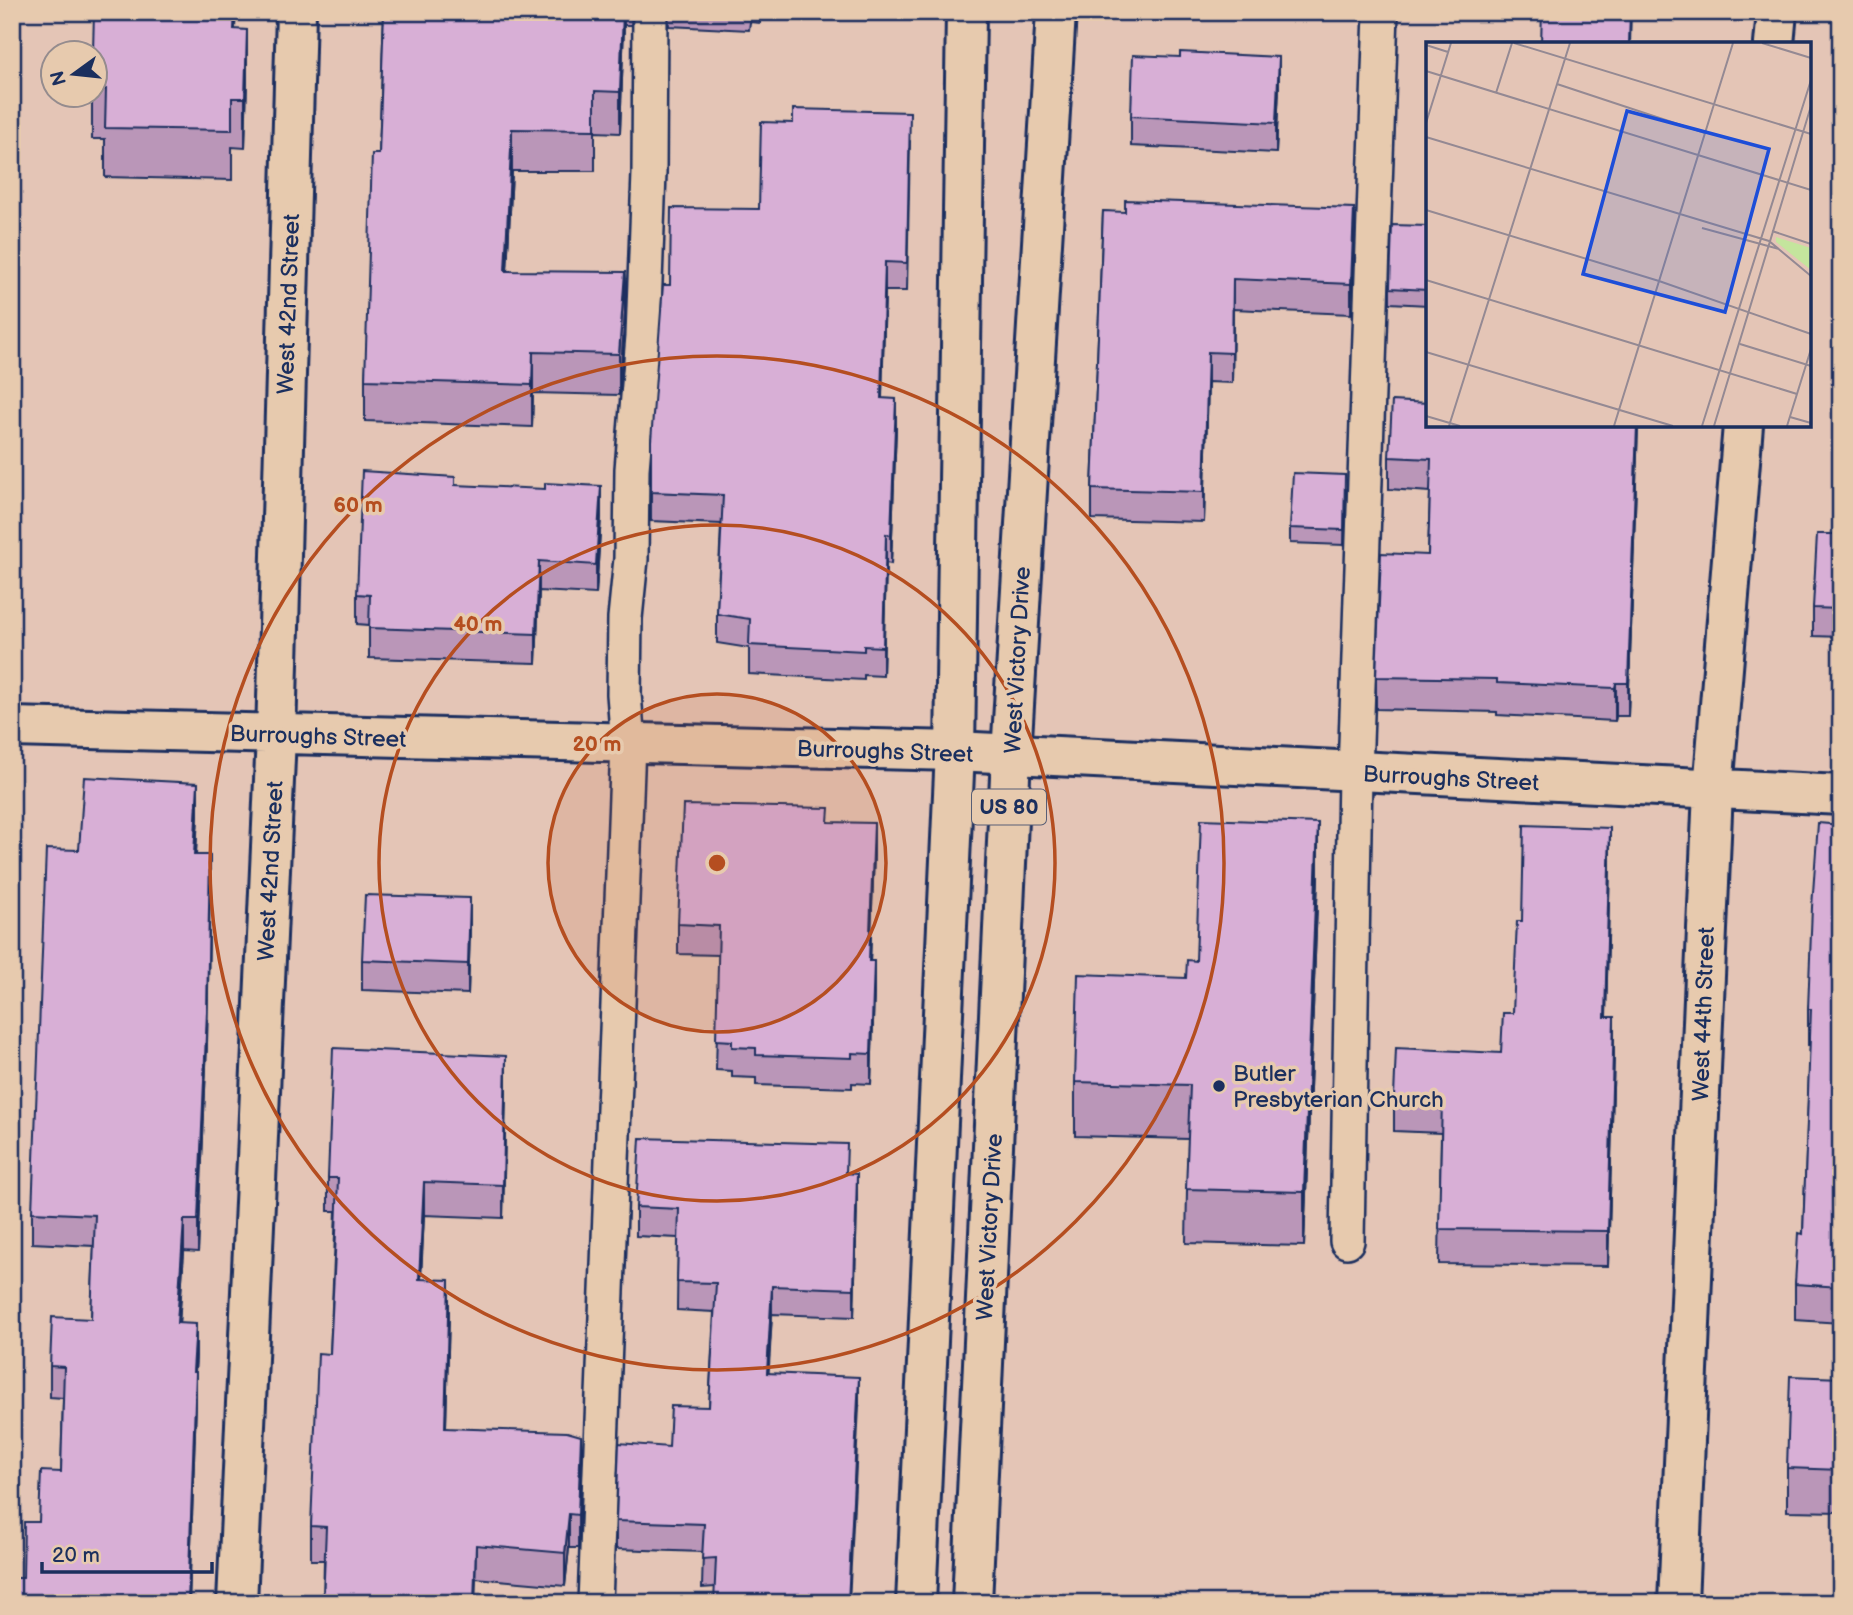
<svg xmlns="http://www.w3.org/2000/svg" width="1853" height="1615" font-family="'Balsamiq Sans',sans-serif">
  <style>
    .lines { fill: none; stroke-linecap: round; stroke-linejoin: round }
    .service-casing { stroke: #1b2f5e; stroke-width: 38 }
    .minor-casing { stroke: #1b2f5e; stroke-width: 44 }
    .primary-casing { stroke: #1b2f5e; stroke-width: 44 }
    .service { stroke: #e7caae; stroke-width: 33 }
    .minor { stroke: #e7caae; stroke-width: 38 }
    .primary { stroke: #e7caae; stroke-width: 38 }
    .wall { fill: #ba96b8; stroke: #1b2f5e; stroke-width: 2 }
    .shaded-wall { fill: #977a96; stroke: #1b2f5e; stroke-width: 2 }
    .building { fill: #d8afd6; stroke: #1b2f5e; stroke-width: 2 }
    .ring { fill: none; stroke: #b54e20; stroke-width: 3.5 }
    .poi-dot { fill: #1b2f5e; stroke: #e7caae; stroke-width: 2.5 }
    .labels { text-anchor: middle; stroke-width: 7; stroke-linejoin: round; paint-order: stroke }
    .shield { fill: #e7caae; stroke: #585e76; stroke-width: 2 }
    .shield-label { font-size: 21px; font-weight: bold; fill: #1b2f5e }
    .street-label { font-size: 23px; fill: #1b2f5e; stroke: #e7caae }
    .poi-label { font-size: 23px; fill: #1b2f5e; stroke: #e7caae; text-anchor: start }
    .inset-road { fill: none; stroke: #948993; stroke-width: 2 }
    .view { fill: #1d4ed8; fill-opacity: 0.15; stroke: #1d4ed8; stroke-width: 3.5 }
    .inset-edge { fill: none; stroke: #1b2f5e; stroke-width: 3.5 }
    .centre { fill: #b54e20; stroke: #e7caae; stroke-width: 3.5 }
    .ring-label { font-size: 21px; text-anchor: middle; font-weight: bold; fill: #b54e20; stroke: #e7caae; stroke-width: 7; stroke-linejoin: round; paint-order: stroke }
  </style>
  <rect width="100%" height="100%" fill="#e4c5b6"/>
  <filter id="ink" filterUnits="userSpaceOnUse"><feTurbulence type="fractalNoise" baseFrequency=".0143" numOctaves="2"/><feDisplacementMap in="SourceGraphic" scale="14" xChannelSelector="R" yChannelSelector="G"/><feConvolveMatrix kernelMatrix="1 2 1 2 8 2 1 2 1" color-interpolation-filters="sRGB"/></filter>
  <g filter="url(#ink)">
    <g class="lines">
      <g class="service-casing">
        <path id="service" d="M1347,1241l8,-468 26,-761
          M595,1603l33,-859 -4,-50 1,-76 6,-59 1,-90 11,-133 6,-163 1,-161"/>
      </g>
      <g class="minor-casing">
        <path id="minor" d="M1774,44l3,-32
          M12,727l943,24 886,44
          M237,1603l39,-867 20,-724
          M1678,1603l35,-813 30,-365"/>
      </g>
      <g class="primary-casing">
        <path id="primary" d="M916,1603l39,-852 11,-739
          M972,1603l39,-848 45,-743"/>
      </g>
      <use href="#service" class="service"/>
      <use href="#minor" class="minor"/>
      <use href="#primary" class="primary"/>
    </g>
    <path class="wall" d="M94,12h142l-1,17 12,51 -2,68 -13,-1v33l-127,-3v-38h-13v-45h2z
      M384,12h248l-1,13h-7l-4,108 -25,-1v39h-83l-5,100 118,42 -6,82 -86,-2 -1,34 -167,-6v-41l14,-226z
      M668,12h92v11l-10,-1 -1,8 -80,-4z
      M1180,57l99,30 -3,66 -145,-7v-30z
      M793,123l117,18 -3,150h-22l-3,107 14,29 -5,137 -5,-1 -3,113 -19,-1v5l-115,-6v-26l-32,-5v-29l4,-90 -70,-3v-80l19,-156 89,-76z
      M1103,211l251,27 -3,76 -118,-5 -1,74 -24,-1 -4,140 -112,-3v-30z
      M1428,226v79l-38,-2v-15z
      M1638,425l-10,291h-12l-1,5 -118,-6v-3l-121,-3v-32l52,-122 2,-63 -41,-3v-32z
      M1841,455v182l-28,-1v-28l23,-74z
      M455,485l146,31 -5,78 -57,-3 -3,72 -167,-5v-33l-12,-1v-30z
      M1345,490l-1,55 -54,-2v-15z
      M198,814l-2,41 14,31 -3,157 -9,209 -14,-1 -5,72 17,32 -1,17 1,31 -7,200h-177l11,-25 16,-56 22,-50 2,-74 -13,-1v-31l41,-47 3,-73 -62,-3v-31z
      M829,822l45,31 -4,108 4,30 -3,93 -19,-1v5l-96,-3v-7l-24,-1v-6l-16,-1 3,-115 -41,-1v-30z
      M1841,825v498l-46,-3v-36l8,-50 7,-189h-2v-36z
      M1610,862l-4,155 8,35 -6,214 -169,-2 2,-131 -47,-2v-34l107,-44 12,-40 9,-92z
      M1318,877l-14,369 -118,-3 2,-104 -113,-3v-54l111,-104 10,-17z
      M470,928l-2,66 -106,-4v-30z
      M506,1089l-3,129 -79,-3 -3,64 28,34 -3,115 135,41 -3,79h-9l-4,38 -89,-8 -1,25h-152l1,-43h-13v-34l19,-172 6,-143h-8v-33z
      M847,1173l10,29 -3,115 -82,-3 -4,59 91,33 -144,181 -13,1 1,-36 -87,-3v-28l53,-74 40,-40 5,-95 -37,-2 1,-72 -42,-2v-29z
      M1841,1378v134l-54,-1v-43z"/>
    <path class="shaded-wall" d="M623,12h1v13l-4,108v-41z
      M1630,12h1l-1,32h-1z
      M247,30v50l-2,68v-50z
      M1279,57v30l-3,66v-30z
      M512,129v42l-7,141v-41z
      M1354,208v30l-3,76v-30z
      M885,262v29l-4,136v-29z
      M625,272v41l-6,82v-41z
      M1233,279v30l-1,74v-30z
      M533,352v41l-1,34v-42z
      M1208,352v30l-4,140v-30z
      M896,399v28l-5,137v-29z
      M1637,425h1l-10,291v-33z
      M601,486v30l-5,78v-29z
      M886,534v29l-3,113v-29z
      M539,561v30l-3,72v-29z
      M1616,683v33l-1,5v-33z
      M198,783v31l-4,72v-31z
      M874,823v30l-5,138v-30z
      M1318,823v54l-14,369v-54z
      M1610,828v34l-5,189v-34z
      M210,855l-3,188 -9,209v-32z
      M470,898v30l-2,66v-30z
      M874,961v30l-3,93v-30z
      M1614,1017v35l-6,214v-35z
      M506,1056v33l-3,129v-33z
      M857,1174v28l-3,115v-28z
      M424,1182v33l-5,97v-33z
      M184,1220v31l-7,103v-31z
      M449,1280v33l-4,149v-34z
      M772,1286v28l-5,87v-28z
      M196,1324v31l-3,48v-31z
      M196,1372v31l-7,200h-1z
      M859,1377v29l-10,197h-1z
      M581,1436v33l-3,79v-33z
      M569,1514v34l-4,38v-33z
      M476,1545l-1,58h-1z"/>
    <path class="building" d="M94,12h141l-1,17 13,1 -2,68h-13v32l-127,-2 1,-39 -12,1v-38h-1z
      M384,12h239l-3,80 -25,-1v39l-83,-1 -7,142 120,1 -6,82 -86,-2 -1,33 -167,-5 7,-226h7z
      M1542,12h88l-1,32h-88z
      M1180,52l99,5 -3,66 -145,-7 2,-61 47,2z
      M793,109l117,3 -3,151 -22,-1 -4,136 15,1 -5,136 -5,-1 -3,113 -19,-1v5l-115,-6 1,-26 -33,-5 6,-119 -72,-3v-51l12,-156h7l1,-77 88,1 2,-87 32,1z
      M1125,200l229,8 -3,76 -118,-5 -1,74 -24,-1 -4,140 -112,-3 11,-278 22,1z
      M1392,225l36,1v64l-38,-2z
      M1392,401l36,2v22h209l-9,258h-12l-1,5 -118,-5v-4l-121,-2 5,-124 47,2 3,-96 -42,-2z
      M1838,455h3v154l-28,-1 4,-74h19z
      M362,471l93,6v8l90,4v-6l56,3 -5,79 -57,-4 -3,73 -167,-6 1,-33 -13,-1z
      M1293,473l52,2 -1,55 -54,-2z
      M84,777l114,6 -4,72h16l-3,156 -9,209h-14l-7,103 19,1 -3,48h3l-8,231h-176v-25h11l1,-56h15l2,-51 20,1 3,-105 -14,-1 2,-49 39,2 4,-104 -63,-3 14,-363 33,1z
      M683,805l146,3 -1,14 46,1 -5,138h5l-3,93 -19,-1v5l-96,-3v-7l-24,-1v-6l-16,-1 3,-114 -41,-2z
      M1201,819l117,4 -14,369 -118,-3 4,-104 -115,-3 3,-108 108,4 1,-18 9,1z
      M1818,823l23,2v462l-46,-3 3,-51 5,1 8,-225h-3l4,-102z
      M1524,825l86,3 -5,189h9l-6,214 -169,-2 3,-130 -48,-2 2,-49 105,5 2,-40h10l4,-92h5z
      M365,895l105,3 -2,66 -106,-4z
      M333,1048l173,8 -3,129 -79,-3 -5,97 30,1 -4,148 122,4 14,4 -3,79 -9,-1 -4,39 -89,-8 -2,58h-151l3,-76 -15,-1 7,-173 12,1 6,-121 2,-55h-10z
      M640,1138l207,6 -1,29 11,1 -3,115 -82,-3 -5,87 92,4 -11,226h-134l2,-45 -14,1 2,-35 -88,-3 3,-78 50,4 2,-41 38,1 7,-124 -39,-1 2,-73 -43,-2z
      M1790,1376l51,2v92l-54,-2z
      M1810,1598l31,1v4h-31z"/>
  </g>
  <circle cx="717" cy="863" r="169" fill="#b54e20" fill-opacity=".12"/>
  <g class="ring">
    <circle cx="717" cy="863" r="169"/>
    <circle cx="717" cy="863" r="338"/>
    <circle cx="717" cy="863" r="507"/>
  </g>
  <circle class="poi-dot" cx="1219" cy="1086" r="7"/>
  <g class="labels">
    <rect class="shield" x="972" y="789.5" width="74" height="35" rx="5"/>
    <g class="shield-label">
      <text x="1009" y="814">US 80</text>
    </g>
    <g class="street-label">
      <text transform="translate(288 304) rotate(-88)" y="8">West 42nd Street</text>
      <text transform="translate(1017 660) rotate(-87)" y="8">West Victory Drive</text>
      <text transform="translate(318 736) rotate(2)" y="8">Burroughs Street</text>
      <text transform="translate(885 751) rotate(2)" y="8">Burroughs Street</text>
      <text transform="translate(1451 778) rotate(3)" y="8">Burroughs Street</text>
      <text transform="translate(270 871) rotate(-87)" y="8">West 42nd Street</text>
      <text transform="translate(1703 1014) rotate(-88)" y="8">West 44th Street</text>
      <text transform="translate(989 1227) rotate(-87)" y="8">West Victory Drive</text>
    </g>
    <g class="poi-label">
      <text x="1233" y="1081">Butler<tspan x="1233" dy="26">Presbyterian Church</tspan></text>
    </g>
  </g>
  <g transform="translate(1426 42)">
    <rect width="385" height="385" fill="#e4c5b6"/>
    <path d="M350,195l35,11v22l-35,-28z" fill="#c4e59d"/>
    <path class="inset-road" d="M88,1l297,91M336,1l49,15M0,3l22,7M0,29l385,119M131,42l148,49M70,51l16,-50M0,81l25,-80M0,95l343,104 42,35M0,168l233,71 152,53M276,186l77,21M346,189l39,13M0,238l371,114M314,302l71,22M0,310l247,74M0,374l34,10M364,375l21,6M23,384l121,-383M188,384l119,-383M276,384l109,-346M288,384l97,-320M361,384l24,-77"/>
    <path class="view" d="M201,69l142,38 -44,163 -142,-38z"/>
    <rect width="385" height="385" class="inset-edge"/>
  </g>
  <circle cx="717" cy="863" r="10" class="centre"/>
  <g class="ring-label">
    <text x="358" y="512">60 m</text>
    <text x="478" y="631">40 m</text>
    <text x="597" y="751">20 m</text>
  </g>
  <rect width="1853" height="1615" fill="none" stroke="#e7caae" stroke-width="42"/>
  <rect x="21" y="21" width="1811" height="1573" fill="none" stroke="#1b2f5e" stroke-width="2.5" filter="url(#ink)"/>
  <g transform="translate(74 74) rotate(255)"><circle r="33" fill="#e7caae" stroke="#958c8e" stroke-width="2"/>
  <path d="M0-5L12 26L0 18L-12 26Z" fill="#1b2f5e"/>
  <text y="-10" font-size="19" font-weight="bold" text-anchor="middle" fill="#1b2f5e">N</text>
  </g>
  <path d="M42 1562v10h170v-10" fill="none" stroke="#1b2f5e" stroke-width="3.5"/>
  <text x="52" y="1562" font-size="21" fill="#1b2f5e" stroke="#e7caae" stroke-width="5" paint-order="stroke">20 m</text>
</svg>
